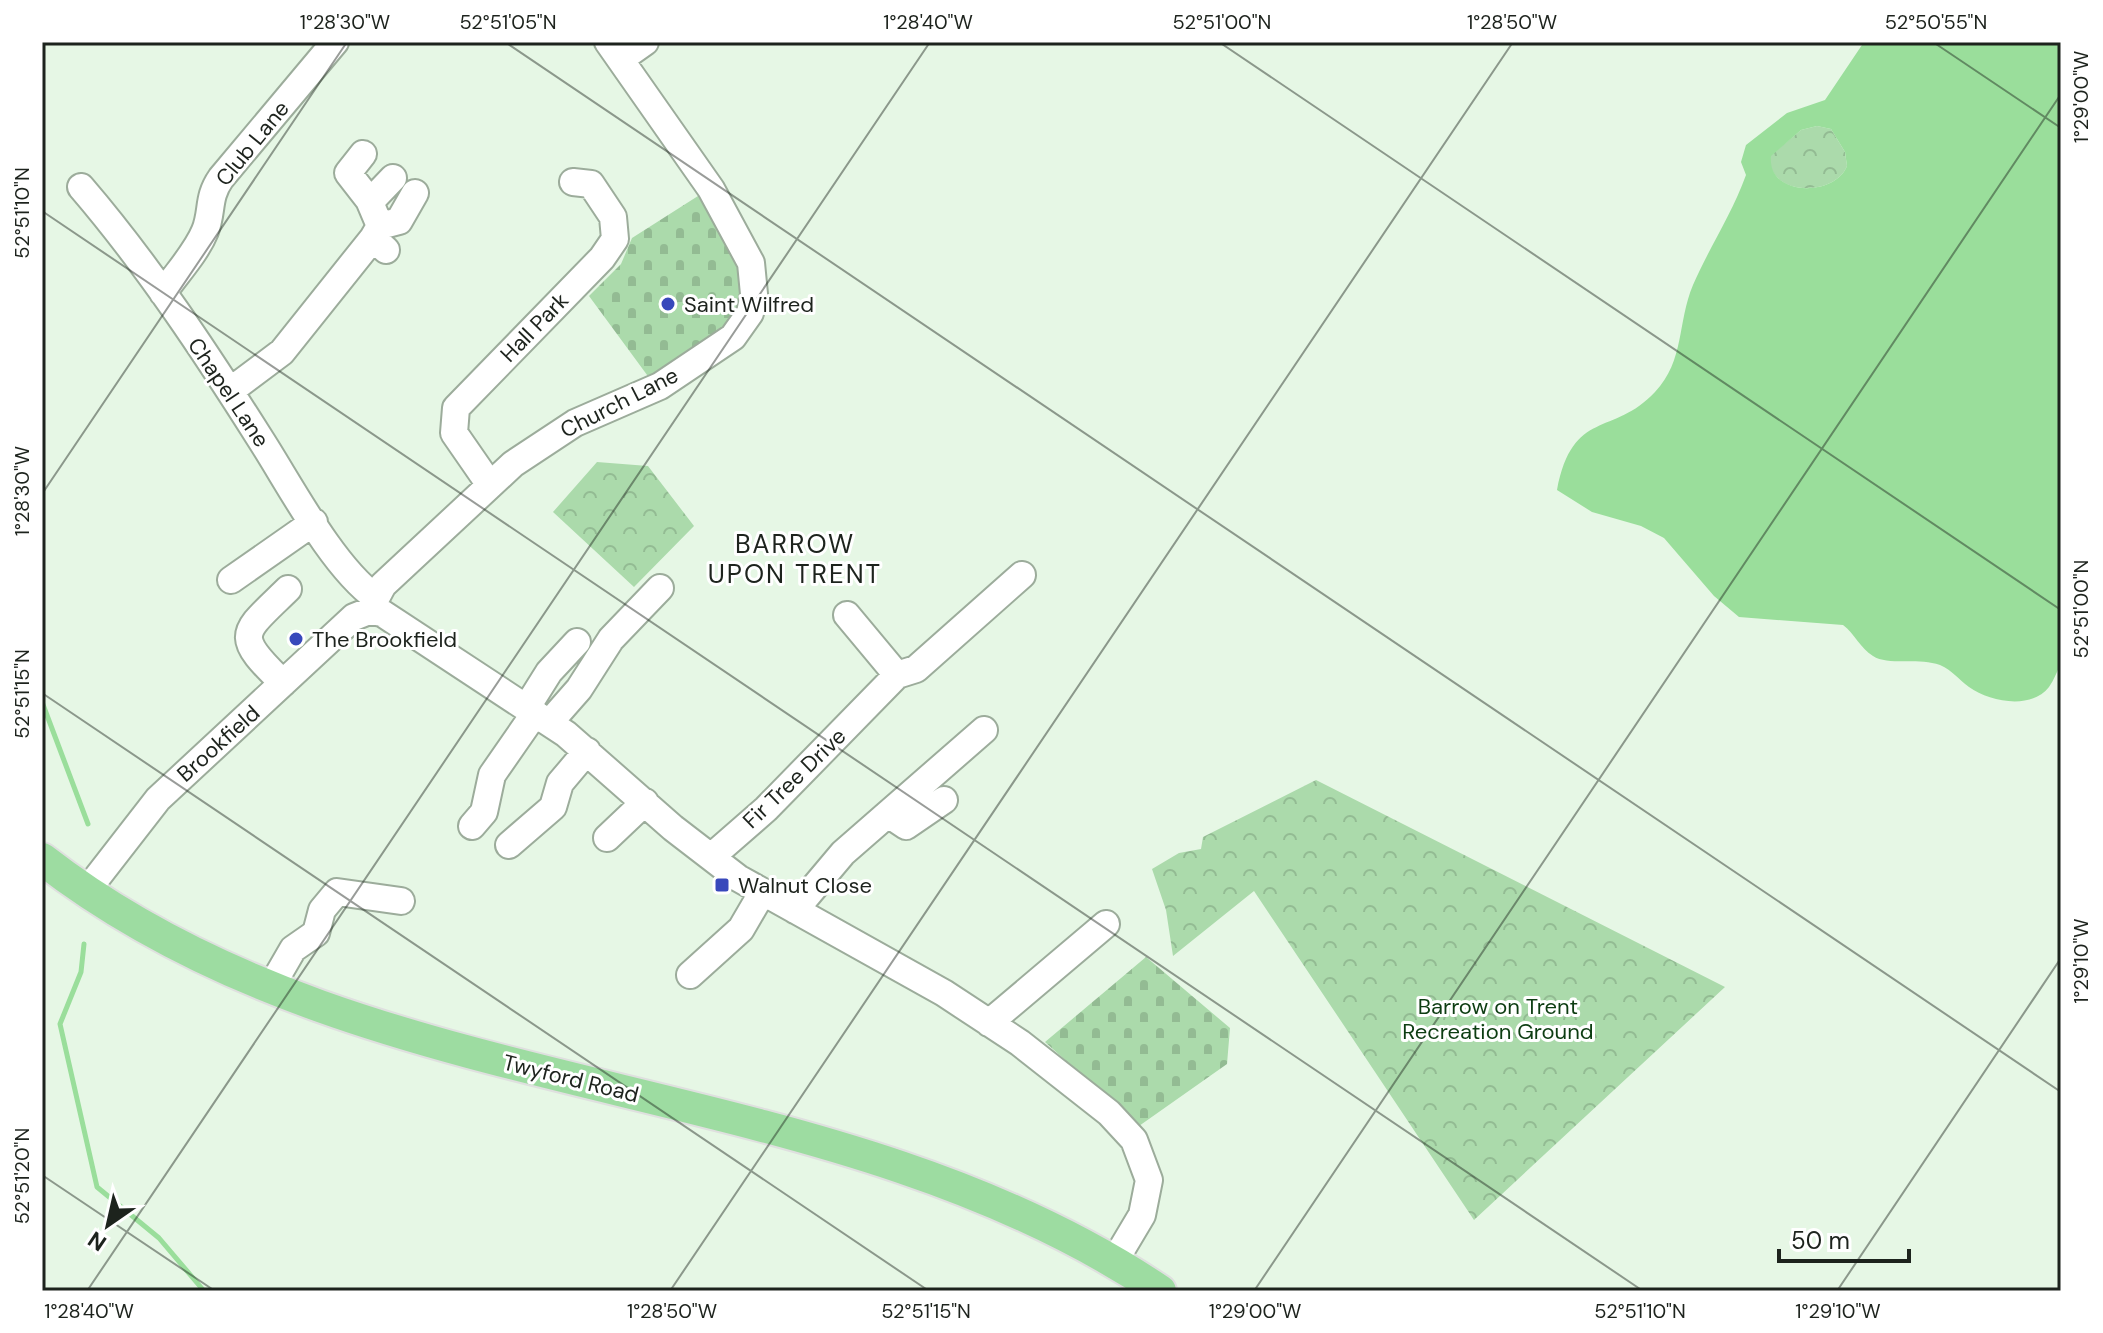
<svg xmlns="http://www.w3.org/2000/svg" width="2103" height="1333" font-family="'DM Sans',sans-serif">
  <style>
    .forest { fill: url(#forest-crowns) }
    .cemetery { fill: url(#cemetery-stones) }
    .water { fill: #9ade9b; fill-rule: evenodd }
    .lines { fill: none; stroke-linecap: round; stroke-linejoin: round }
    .stream { stroke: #9ade9b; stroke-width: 5 }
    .minor-casing { stroke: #9cac9b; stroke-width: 30 }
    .major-casing { stroke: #dfe0df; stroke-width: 36 }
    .minor { stroke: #fff; stroke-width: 26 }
    .major { stroke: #9ddca1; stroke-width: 32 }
    .ticks { fill: none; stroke: #1d231d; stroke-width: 2; stroke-opacity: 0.45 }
    .poi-dot { fill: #3848bb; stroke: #fff; stroke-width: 3 }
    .labels { text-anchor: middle; stroke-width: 6; stroke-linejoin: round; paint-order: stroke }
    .street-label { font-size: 22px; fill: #1d231d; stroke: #fff }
    .poi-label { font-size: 22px; fill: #1d231d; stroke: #fff; text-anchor: start }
    .park-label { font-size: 22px; fill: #0d3d12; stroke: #fff }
    .quarter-label { font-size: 26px; letter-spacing: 2px; fill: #1d231d; stroke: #fff }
    .neatline { fill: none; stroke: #1d231d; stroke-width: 3 }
    .ticks-label { font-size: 20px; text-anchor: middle; fill: #1d231d }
  </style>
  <defs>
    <pattern id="forest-crowns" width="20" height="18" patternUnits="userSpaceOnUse" patternTransform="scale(2)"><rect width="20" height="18" fill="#abdaab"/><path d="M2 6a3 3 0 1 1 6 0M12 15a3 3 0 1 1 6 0" fill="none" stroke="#93bb93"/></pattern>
    <pattern id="cemetery-stones" width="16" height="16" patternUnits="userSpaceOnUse" patternTransform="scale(2)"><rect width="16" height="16" fill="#abdaab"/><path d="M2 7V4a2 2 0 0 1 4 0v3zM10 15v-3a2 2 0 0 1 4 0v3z" fill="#93bb93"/></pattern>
  </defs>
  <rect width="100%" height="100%" fill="#e6f7e5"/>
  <path class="forest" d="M1817,126l14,3 14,23 2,14c-12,31 -80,31 -77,-10l31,-26z
    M597,462l51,4 46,60 -60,61 -81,-75z
    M1316,780l409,207 -251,233 -220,-329 -81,65 -7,-46 -14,-41 27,-16 22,-4 2,-12z"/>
  <path class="cemetery" d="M698,196c12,20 39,54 45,75 14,58 -52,83 -93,108l-61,-83 32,-32 11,-26z
    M1146,957l84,71 -3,36 -88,62 -94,-84z"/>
  <path class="water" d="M1864,42h197v622c-4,7 -7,16 -12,23 -18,23 -59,15 -80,0 -11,-8 -16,-16 -29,-22 -23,-8 -52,1 -67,-9 -13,-8 -18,-22 -30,-31l-104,-8 -25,-21 -50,-58 -23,-12 -49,-14 -35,-22c16,-82 56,-53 98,-98 30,-32 22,-69 38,-107 16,-37 39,-71 53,-110l-5,-13 5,-17 41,-32 38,-13zM1817,126l14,3 14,23 2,14c-12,31 -80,31 -76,-10l30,-26z"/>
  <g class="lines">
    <path class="stream" d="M42,702l46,122
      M84,944l-3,28 -21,52 37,163 62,51 45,53"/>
    <g class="minor-casing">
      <path id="minor" d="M621,59l24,-17
        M363,154l-15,19 21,27 11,26 -7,12
        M81,187c67,78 125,166 180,253 29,45 71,126 114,157
        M370,202l23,-24
        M380,226l19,-5 16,-28
        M163,293c14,-20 33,-40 42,-62 8,-20 2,-33 16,-53l114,-136
        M230,391l52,-39 91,-114 13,12
        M490,485l-36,-52 2,-25 146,-150 13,-19 -2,-22 -22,-33 -18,-2
        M231,580l83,-58
        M369,611l14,-26 130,-121 62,-41 85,-37 73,-49 17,-24 4,-19 -3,-31 -40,-74 -103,-147
        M897,675l19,-6 106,-94
        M283,683c-51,-49 -41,-49 5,-94
        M527,707l22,-35 28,-30
        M550,722l29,-33 32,-50 49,-51
        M888,814l18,12 38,-26
        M472,826l12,-14 8,-37 43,-62
        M607,838l38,-36
        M509,845l44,-38 7,-24 27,-32
        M711,857l55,-48 131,-134 -50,-60
        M85,893l73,-94 196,-182 15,-6 13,2 184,121 107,94 65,50 206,115 76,50 89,70 25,27 15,40 -7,35 -28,47
        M795,910l48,-57 141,-123
        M690,975l51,-46 21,-36
        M271,987l22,-38 23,-16 6,-23 15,-18 64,9
        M989,1023l117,-99"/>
    </g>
    <g class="major-casing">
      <path id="major" d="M42,859c326,253 779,204 1118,432"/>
    </g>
    <use href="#minor" class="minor"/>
    <use href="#major" class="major"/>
  </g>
  <path class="ticks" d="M505,42l1556,1050M1219,42l842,568M1933,42l128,86M42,211l1601,1080M42,494l305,-452M42,693l887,598M42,1175l173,116M87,1291l843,-1249M670,1291l843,-1249M1254,1291l807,-1197M1837,1291l224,-333"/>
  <g class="poi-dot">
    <circle cx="668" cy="304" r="8"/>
    <circle cx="296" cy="639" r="8"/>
    <rect x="714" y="877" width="16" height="16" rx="4"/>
  </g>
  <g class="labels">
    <g class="street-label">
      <text transform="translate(252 143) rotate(-51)" y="8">Club Lane</text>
      <text transform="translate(534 327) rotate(-46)" y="8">Hall Park</text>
      <text transform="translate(229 392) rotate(56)" y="8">Chapel Lane</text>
      <text transform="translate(619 402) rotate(-27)" y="8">Church Lane</text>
      <text transform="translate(218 743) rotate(-42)" y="8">Brookfield</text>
      <text transform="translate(794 778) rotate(-44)" y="8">Fir Tree Drive</text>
      <text transform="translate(571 1078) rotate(14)" y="8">Twyford Road</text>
    </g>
    <g class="poi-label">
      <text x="684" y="312">Saint Wilfred</text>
      <text x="312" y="647">The Brookfield</text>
      <text x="738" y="893">Walnut Close</text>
    </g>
    <g class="park-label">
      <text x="1498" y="1014">Barrow on Trent<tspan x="1498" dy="25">Recreation Ground</tspan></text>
    </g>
    <g class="quarter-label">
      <text x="795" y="553">BARROW<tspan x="795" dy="30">UPON TRENT</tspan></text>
    </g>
  </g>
  <rect width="2103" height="1333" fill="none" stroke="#ffffff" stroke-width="88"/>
  <g transform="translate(108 1225) rotate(214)" stroke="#ffffff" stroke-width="6" paint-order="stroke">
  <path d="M0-6L14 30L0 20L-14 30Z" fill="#1d231d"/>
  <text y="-12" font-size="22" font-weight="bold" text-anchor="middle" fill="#1d231d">N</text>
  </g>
  <path d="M1779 1249v12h130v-12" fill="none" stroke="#1d231d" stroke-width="4"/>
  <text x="1791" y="1249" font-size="24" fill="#1d231d" stroke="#ffffff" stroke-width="6" paint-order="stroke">50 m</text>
  <rect x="44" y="44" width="2015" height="1245" class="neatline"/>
  <g class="ticks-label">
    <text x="345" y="29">1°28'30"W</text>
    <text x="508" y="29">52°51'05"N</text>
    <text x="928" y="29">1°28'40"W</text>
    <text x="1222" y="29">52°51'00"N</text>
    <text x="1512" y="29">1°28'50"W</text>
    <text x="1936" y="29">52°50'55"N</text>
    <text transform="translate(2081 97) rotate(-90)" y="7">1°29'00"W</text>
    <text transform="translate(22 213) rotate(-90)" y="7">52°51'10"N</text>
    <text transform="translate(22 491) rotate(-90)" y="7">1°28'30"W</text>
    <text transform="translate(2081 609) rotate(-90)" y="7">52°51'00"N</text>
    <text transform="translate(22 694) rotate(-90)" y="7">52°51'15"N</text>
    <text transform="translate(2081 961) rotate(-90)" y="7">1°29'10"W</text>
    <text transform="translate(22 1176) rotate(-90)" y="7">52°51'20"N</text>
    <text x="89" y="1318">1°28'40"W</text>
    <text x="672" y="1318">1°28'50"W</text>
    <text x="926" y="1318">52°51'15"N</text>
    <text x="1255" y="1318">1°29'00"W</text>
    <text x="1640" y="1318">52°51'10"N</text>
    <text x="1838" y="1318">1°29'10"W</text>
  </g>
</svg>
